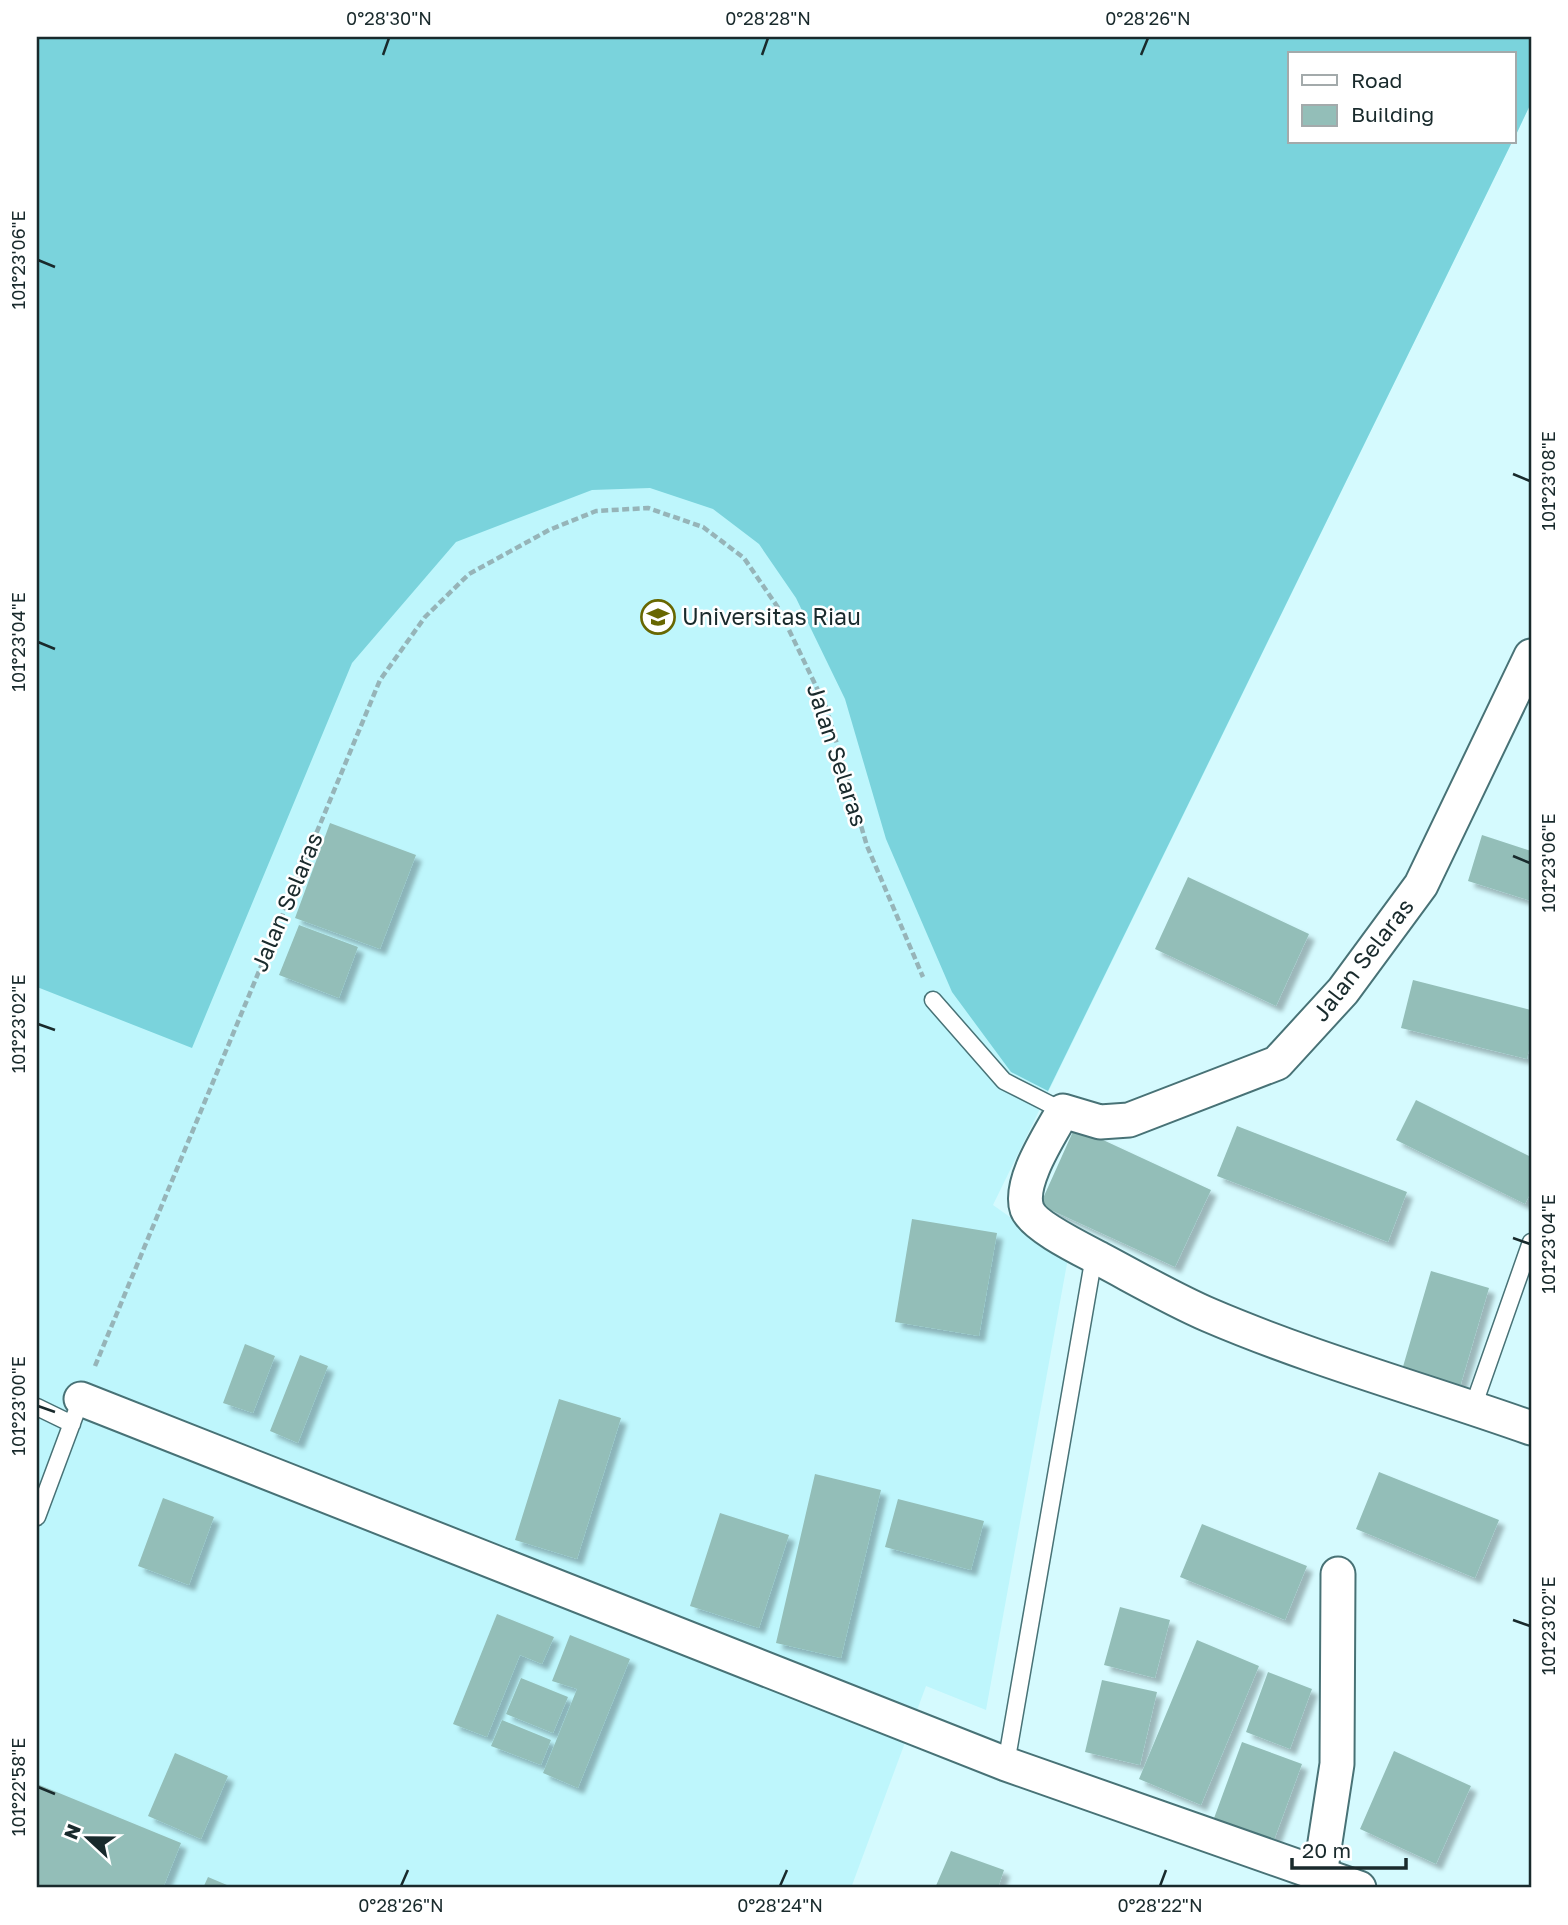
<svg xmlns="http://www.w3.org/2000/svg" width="1568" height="1925" font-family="'Golos Text',sans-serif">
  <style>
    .built { fill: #bef6fc }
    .forest { fill: #7ad3dc }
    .building { fill: #93beb8; filter: url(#shadow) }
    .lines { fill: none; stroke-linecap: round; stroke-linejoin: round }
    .lane-casing { stroke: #487276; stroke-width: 19 }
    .street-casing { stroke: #487276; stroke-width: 37 }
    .path { stroke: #96b4b8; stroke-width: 4.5; stroke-dasharray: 7 3.5; stroke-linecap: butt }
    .lane { stroke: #fff; stroke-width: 16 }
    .street { stroke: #fff; stroke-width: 33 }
    .ticks { fill: none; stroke: #192a2c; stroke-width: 2.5 }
    .labels { text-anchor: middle; stroke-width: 5; stroke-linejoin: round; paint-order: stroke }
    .poi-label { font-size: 23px; fill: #192a2c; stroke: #fff; text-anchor: start }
    .street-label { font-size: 23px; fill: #192a2c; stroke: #fff }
    .neatline { fill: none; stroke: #192a2c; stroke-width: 2.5 }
    .ticks-label { font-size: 18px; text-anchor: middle; fill: #192a2c }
  </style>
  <defs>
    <filter id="shadow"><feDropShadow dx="6" dy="6" stdDeviation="2" flood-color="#0004"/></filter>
  </defs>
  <rect width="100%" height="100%" fill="#d5fafe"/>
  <path class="built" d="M37,37h1494v66l-17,36v-85h-224v88h222l-519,1063 75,53 -82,452 -60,-24 -75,202h-814z"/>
  <path class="forest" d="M37,37h1494v66l-17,36v-85h-224v88h222l-464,949 -37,-19 -59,-80 -66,-153 -41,-140 -49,-101 -37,-54 -46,-35 -63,-21 -58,2 -136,52 -104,121 -160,385 -155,-61z"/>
  <path class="building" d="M330,823l86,32 -36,94 -85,-31z
    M1482,835l49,16v50l-63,-20z
    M1188,877l121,57 -33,72 -121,-57z
    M299,925l59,22 -19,51 -60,-23z
    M1413,980l118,30v30l-4,19 -126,-31z
    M1416,1100l115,57v35l-6,12 -129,-64z
    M1237,1126l170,66 -19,50 -171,-66z
    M1075,1127l136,63 -36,77 -135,-62z
    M912,1219l85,14 -18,103 -84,-14z
    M1431,1271l58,17 -29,99 -58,-17z
    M245,1344l30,12 -22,57 -30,-10z
    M300,1355l28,11 -30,77 -28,-12z
    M559,1399l62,19 -44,141 -62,-19z
    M1379,1472l120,48 -24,58 -119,-49z
    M815,1474l66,16 -40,168 -65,-15z
    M163,1498l51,19 -25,68 -51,-19z
    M898,1499l86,22 -13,49 -86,-23z
    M720,1513l69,22 -30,93 -69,-22z
    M1202,1524l105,42 -22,54 -105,-43z
    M1120,1607l50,13 -15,58 -51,-13z
    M497,1614l57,23 -12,27 -22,-9 -33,82 -34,-13z
    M570,1635l60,24 -52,129 -35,-15 34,-84 -25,-8z
    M1197,1640l62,26 -58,139 -62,-26z
    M1268,1672l44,17 -22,60 -44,-17z
    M521,1678l47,19 -15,36 -47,-19z
    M1102,1680l55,12 -17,73 -55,-13z
    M502,1720l49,20 -10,25 -50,-19z
    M1242,1742l60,22 -29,79 -60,-22z
    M1394,1751l77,35 -35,78 -76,-35z
    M175,1753l53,23 -27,63 -53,-23z
    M37,1784l144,59 -18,45h-126z
    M951,1851l53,19 -6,18h-63z
    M208,1877l26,11h-31z"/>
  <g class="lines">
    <g class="lane-casing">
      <path id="lane" d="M933,1000l71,81 59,30
        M37,1407l35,17
        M1473,1407l58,-165
        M37,1517l44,-118
        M1006,1764l88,-508"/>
    </g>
    <g class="street-casing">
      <path id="street" d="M1531,656l-110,229 -78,106 -66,72 -148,57 -29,2 -37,-11c-13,24 -45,71 -36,98 6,17 56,41 73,50 36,19 72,40 109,56 105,45 215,75 322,113
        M81,1399l925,365 353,124
        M1320,1875l17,-111 1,-190"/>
    </g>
    <path class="path" d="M95,1366l285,-686 45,-63 44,-43 80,-44 47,-19 52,-3 55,19 41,31 35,51 47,98 41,139 56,131"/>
    <use href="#lane" class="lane"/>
    <use href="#street" class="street"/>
  </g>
  <path class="ticks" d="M383,55l6,-17M762,55l6,-17M1141,55l7,-17M38,260l17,7M1513,474l17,7M38,642l17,7M1513,856l17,7M38,1024l17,6M1513,1238l17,6M38,1406l17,6M1513,1620l17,6M38,1787l17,7M401,1886l7,-16M780,1886l7,-16M1160,1886l6,-16"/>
  <defs>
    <g id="university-ring" transform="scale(1.75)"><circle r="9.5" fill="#fff" stroke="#686701" stroke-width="1.5"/><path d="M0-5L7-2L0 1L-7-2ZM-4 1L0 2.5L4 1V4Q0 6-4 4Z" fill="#686701"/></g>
  </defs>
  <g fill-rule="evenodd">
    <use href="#university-ring" x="658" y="617"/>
  </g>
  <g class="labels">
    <g class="poi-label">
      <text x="682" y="625">Universitas Riau</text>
    </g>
    <g class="street-label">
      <text transform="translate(837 755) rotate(72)" y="8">Jalan Selaras</text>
      <text transform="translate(287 902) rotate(-67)" y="8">Jalan Selaras</text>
      <text transform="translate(1363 960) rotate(-52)" y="8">Jalan Selaras</text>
    </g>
  </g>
  <rect width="1568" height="1925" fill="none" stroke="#ffffff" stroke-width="77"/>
  <rect x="1288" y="52" width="228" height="91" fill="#ffffff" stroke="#a3aaab" stroke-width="2"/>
  <rect x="1302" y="75" width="35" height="10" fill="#ffffff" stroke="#a3aaab" stroke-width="2"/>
  <text x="1351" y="88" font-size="21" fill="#192a2c">Road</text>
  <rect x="1302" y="105" width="35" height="21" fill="#93beb8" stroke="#a3aaab" stroke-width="2"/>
  <text x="1351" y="122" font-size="21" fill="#192a2c">Building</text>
  <g transform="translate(88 1838) rotate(292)" stroke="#ffffff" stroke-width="5" paint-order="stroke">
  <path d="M0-5L12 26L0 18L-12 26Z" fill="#192a2c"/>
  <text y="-10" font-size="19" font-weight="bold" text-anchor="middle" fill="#192a2c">N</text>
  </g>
  <path d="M1292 1858v10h114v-10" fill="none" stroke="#192a2c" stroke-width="3.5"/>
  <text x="1302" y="1858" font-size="21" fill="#192a2c" stroke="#ffffff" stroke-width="5" paint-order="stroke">20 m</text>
  <rect x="38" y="38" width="1492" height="1848" class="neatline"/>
  <g class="ticks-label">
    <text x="389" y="25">0°28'30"N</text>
    <text x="768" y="25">0°28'28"N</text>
    <text x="1148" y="25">0°28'26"N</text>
    <text transform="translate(19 260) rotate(-90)" y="6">101°23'06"E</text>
    <text transform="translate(1549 481) rotate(-90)" y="6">101°23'08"E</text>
    <text transform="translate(19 642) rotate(-90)" y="6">101°23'04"E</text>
    <text transform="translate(1549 863) rotate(-90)" y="6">101°23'06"E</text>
    <text transform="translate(19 1024) rotate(-90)" y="6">101°23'02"E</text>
    <text transform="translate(1549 1244) rotate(-90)" y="6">101°23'04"E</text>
    <text transform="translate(19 1406) rotate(-90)" y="6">101°23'00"E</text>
    <text transform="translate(1549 1626) rotate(-90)" y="6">101°23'02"E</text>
    <text transform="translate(19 1787) rotate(-90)" y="6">101°22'58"E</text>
    <text x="401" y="1912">0°28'26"N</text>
    <text x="780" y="1912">0°28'24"N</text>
    <text x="1160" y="1912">0°28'22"N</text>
  </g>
</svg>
